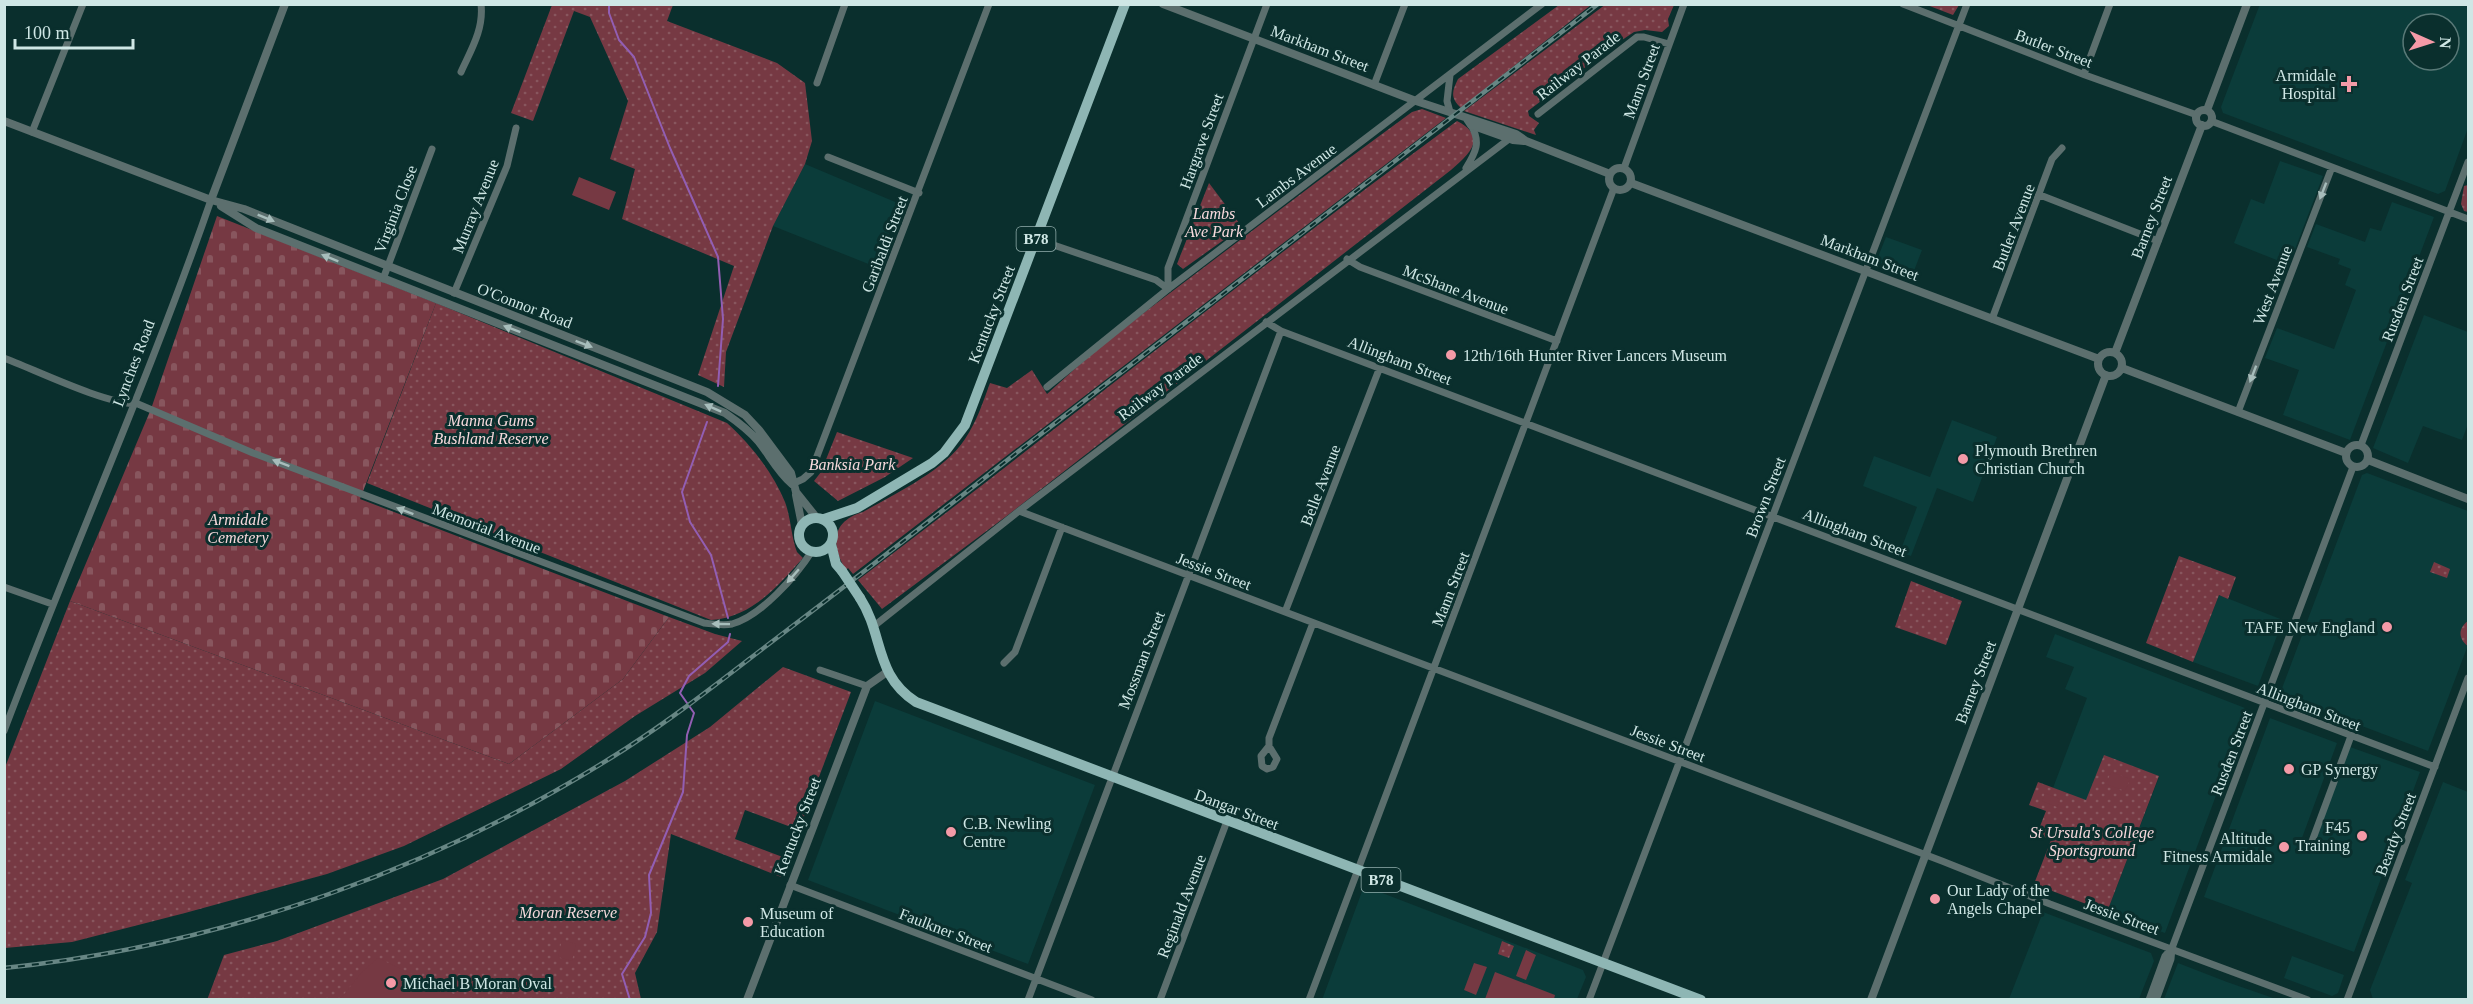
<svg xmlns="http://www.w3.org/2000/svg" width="2473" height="1004" font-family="Georgia,serif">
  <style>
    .built { fill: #0b3c3a; fill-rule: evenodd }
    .green { fill: url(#green-dots) }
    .cemetery { fill: url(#cemetery-stones) }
    .pitch { fill: #763943 }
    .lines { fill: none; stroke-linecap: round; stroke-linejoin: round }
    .stream { stroke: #925eb3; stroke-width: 2 }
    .minor { stroke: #5c6f6e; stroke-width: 7 }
    .tertiary { stroke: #5c6f6e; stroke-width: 8 }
    .primary { stroke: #8eb6b4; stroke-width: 10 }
    .rail-casing { stroke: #678684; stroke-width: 4.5 }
    .rail { stroke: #0a2f2d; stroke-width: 2; stroke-dasharray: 7; stroke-linecap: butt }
    .primary-bridge { stroke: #8eb6b4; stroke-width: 10 }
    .oneway { fill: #a7bdbb }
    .poi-dot { fill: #f49aa7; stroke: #0a2f2d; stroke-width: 2 }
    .labels { text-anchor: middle; stroke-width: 6; stroke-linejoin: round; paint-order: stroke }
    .shield { fill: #0a2f2d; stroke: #94b0ae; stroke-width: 1.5 }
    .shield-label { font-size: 15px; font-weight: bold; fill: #cfe7e5 }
    .street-label { font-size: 16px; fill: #cfe7e5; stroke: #0a2f2d }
    .poi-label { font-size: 16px; fill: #cfe7e5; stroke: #0a2f2d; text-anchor: start }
    .park-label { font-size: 16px; font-style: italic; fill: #f7d9dc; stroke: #0a2f2d }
  </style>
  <defs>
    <pattern id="green-dots" width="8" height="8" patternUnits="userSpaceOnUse" patternTransform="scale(1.5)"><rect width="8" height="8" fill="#763943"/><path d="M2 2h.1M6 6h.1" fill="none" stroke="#88565e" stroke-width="1.8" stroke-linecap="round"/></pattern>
    <pattern id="cemetery-stones" width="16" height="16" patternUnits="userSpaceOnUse" patternTransform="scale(1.5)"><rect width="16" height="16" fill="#763943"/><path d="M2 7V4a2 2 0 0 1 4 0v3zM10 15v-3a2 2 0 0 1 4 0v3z" fill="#88565e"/></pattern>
  </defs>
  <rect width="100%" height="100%" fill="#0a2f2d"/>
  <path class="built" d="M2260,4l208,1v123l-23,63 -7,3 -215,-81 -2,-6zM2413,24h36v36h-36z
    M2280,161l43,15 -34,89 -55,-22 17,-44 13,5z
    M805,164l95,40 -24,63 -103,-41z
    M2392,202l42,15 -84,223 -67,-25 16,-45 -34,-12 12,-30 57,21 22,-59 -11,-5 6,-16 -13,-5 2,-5 -33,-12 9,-23 49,18 5,-14 11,3z
    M1886,237l36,13 -10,26 -36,-14z
    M2424,315l44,17v92l-6,16 -39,-14 -15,37 -35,-15z
    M1952,420l45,17 -24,65 -36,-14 -26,68 -11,-4 17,-45 -54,-21 11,-30 56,21z
    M2367,473l101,38v134l-40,106 -145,-55 -2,-5 81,-216z
    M2219,595l64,25 -25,66 -65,-24z
    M2055,634l190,74 2,4 -82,221 -58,-21 52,-135 -73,24 -33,-13 34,-90 -22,-9 9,-22 -28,-10z
    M875,701l220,84 -67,179 -220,-84z
    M2270,718l67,25 -38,103 13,4 38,-103 70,25 -66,180 -150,-55z
    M2443,782l25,10v207h-95l-3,-9 42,-107 -7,-3z
    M1364,886l219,84 3,7 -9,22 -255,1z
    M2043,912l108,41 3,8 -15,38h-130z
    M2292,956l52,19 -6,18 -6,3 -48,-18z
    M2178,963l49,19 49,17h-112z"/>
  <path class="green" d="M1606,4l68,1 -6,14 1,7 -7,6 -17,-2 -11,2 -21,14 -85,65 1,5 10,7 -5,7 2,5 -72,-24z
    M552,5h121l-6,16 110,42 28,20 7,58 -7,23 -32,62 -47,126 -2,35 -26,-12 36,-109 -112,-47 13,-50 -25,-10 18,-58 -38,-84 -16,-6 -41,110 -22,-8z
    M1559,5h32l-130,103c-11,-10 -9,-17 -3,-29z
    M1927,5h32l-6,10z
    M1422,109l24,9 -593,456 -5,-6 -2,2c-16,-26 -14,-49 17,-58 33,-19 81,-41 102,-73 12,-18 18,-37 25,-56l17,5 25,-18 15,24 53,-48 218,-165 94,-69z
    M1457,121c31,16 13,33 -6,49l-443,345 -126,94 -24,-29c201,-152 396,-310 599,-459z
    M1209,183l33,44 -59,42 -6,-5z
    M2468,185v27l-4,-1 -3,-7 3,-18z
    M436,303l291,120c23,21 46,49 58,79 6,16 6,34 12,50l6,6c-26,29 -51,59 -92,62l-344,-137z
    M837,432l76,26 -28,19 -47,24 -24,-20 7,-9z
    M2179,556l57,21 -8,22 -9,-4 -26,67 -47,-19z
    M2434,562l16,7 -3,9 -17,-6z
    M1911,581l51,20 -16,44 -51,-18z
    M70,601l439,163 114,-85 46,-62 46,17 27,7 -37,32 -70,43 -74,53 -157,77 -77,28 -142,39 -113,29 -67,6 -1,-178z
    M2468,621v25c-10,-7 -10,-18 0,-25z
    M783,667l68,25 -52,138 -54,-20 -10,29 53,20 -7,18 -110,-43 -14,98 -22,41 6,26 -434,1 17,-45 53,-14 166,-62 182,-98 85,-54z
    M2104,755l55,21 -52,136 -73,-28 17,-44 -14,-6 9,-23 -17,-6 9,-23 48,18z
    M1502,941l12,5 -5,12 -11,-4z"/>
  <path class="cemetery" d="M217,216l219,87 -76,196 309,118 -46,62 -114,85 -439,-163 81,-192z"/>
  <path class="pitch" d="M579,177l37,15 -7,18 -37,-15z
    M2111,772l19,7 -5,12 -19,-7z
    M2045,793l15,6 -3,8 -15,-6z
    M562,940l14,4 -4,17 -14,-4z
    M1526,950l10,5 -10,25 -10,-4z
    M378,958l86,41h-124l23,-28z
    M1474,963l13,4 -11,28 -12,-5z
    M1495,972l60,23 -1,4h-69z"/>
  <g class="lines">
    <path class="stream" d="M609,4v9l10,27 15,17 36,91 48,109 5,62 -5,67
      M707,422l-25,70 8,30 21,33 17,63
      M630,1000l-8,-26 23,-37 6,-24 -2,-38 34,-83 4,-57 7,-22 -14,-20 9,-17 39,-34 2,-8"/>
    <path class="minor" d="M1903,4l182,71 112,40
      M461,72c10,-22 23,-43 20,-68
      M2084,74l26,-70
      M1450,75l-3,26 3,11
      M817,83l28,-79
      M1374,85l31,-81
      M1538,114l99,-77h7l25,7
      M2211,121l257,98
      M32,132l51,-128
      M828,157l91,36
      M1466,168c10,-16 15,-26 5,-43
      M1624,168l60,-164
      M2040,195l118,46
      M1036,239l120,41 12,9
      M1347,259l13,8 197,74
      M383,279l49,-130
      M1168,289v-21l99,-264
      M454,293l53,-127 9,-38
      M1992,319l60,-160 10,-11
      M1266,322l15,9 1154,436
      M4,358c34,13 101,46 134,46l115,49 451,170c9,1 19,3 28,1 29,-8 64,-48 80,-73
      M1047,387l121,-98 374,-285
      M2238,412l94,-245
      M2361,445l107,-283
      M792,484l11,-5 8,-7 178,-468
      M1019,511l923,350 108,43 258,96
      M4,587l48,17
      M1285,612l95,-245
      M874,626l145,-115 490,-372
      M1004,663l11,-11 47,-125
      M820,670l47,16
      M4,731c67,-178 145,-352 207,-531
      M1269,746l8,13 -4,8 -6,2 -5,-3 -1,-10 8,-10v-8l44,-115
      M2311,844l40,-108
      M790,885l302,115
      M1028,1000l253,-669
      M1160,1000l67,-179
      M1309,1000l305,-812
      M1589,1000l378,-996
      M2149,1000l16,-44 7,-8 181,-481
      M2156,1000l15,-41 1,-11
      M2347,1000l121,-322"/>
    <path class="tertiary" d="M1163,4l253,97 100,33 10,7 84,33
      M2207,110l40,-106
      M2196 118a8 8 0 1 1 16 0a8 8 0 1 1-16 0Z
      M1467,119l4,6 42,15 11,1
      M4,121l207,79 33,9 463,183 38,23 14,15 32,43 5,19 20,25
      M1609 179a11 11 0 1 1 22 0a11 11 0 1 1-22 0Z
      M1631,183l468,176
      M211,200l74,-196
      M221,206l35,22 469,185c13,9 24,17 34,29 11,14 19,30 33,42
      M2098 364a12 12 0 1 1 24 0a12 12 0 1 1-24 0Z
      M2115,353l87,-228
      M2122,368l224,85
      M2346 456a11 11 0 1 1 22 0a11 11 0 1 1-22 0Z
      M2368,460l100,39
      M796,495l6,30
      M747,1000l120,-314 20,-14
      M1871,1000l235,-625"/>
    <path class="primary" d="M799 535a17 17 0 1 1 34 0a17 17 0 1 1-34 0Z
      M824,519l33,-11 75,-45 12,-10 21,-28 160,-421
      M831,544l5,20 6,7
      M860,598c24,37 14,77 56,104l785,298"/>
    <g class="rail-casing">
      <path id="rail" d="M4,968c221,-23 435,-100 621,-219 56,-36 108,-78 161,-118 78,-59 156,-120 233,-180 193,-148 386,-298 579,-447"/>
    </g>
    <use href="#rail" class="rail"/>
    <path class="primary-bridge" d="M842,571l18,27"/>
  </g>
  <defs><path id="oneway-solid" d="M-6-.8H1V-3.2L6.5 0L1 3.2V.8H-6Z" transform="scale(1.5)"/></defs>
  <g class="oneway">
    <use href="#oneway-solid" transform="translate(2323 191) rotate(111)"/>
    <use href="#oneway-solid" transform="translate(266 218) rotate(22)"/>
    <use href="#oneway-solid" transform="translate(330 258) rotate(-158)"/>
    <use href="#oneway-solid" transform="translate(512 329) rotate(-159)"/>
    <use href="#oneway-solid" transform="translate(584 344) rotate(21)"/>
    <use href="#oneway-solid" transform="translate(2253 374) rotate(111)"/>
    <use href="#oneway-solid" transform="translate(713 408) rotate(-156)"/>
    <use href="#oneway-solid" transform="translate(281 463) rotate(-159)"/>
    <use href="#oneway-solid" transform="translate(405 511) rotate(-159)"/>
    <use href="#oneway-solid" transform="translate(793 576) rotate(131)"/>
    <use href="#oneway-solid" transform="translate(721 624) rotate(-179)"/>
  </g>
  <g class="poi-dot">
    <path d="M2346 75h6v6h6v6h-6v6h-6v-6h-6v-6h6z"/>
    <circle cx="1451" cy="355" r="6"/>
    <circle cx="1963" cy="459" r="6"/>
    <circle cx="2387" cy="627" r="6"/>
    <circle cx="2289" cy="769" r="6"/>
    <circle cx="951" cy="832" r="6"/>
    <circle cx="2362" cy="836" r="6"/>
    <circle cx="2284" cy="847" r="6"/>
    <circle cx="1935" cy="899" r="6"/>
    <circle cx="748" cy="922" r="6"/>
    <circle cx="391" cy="983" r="6"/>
  </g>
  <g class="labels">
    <g class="shield">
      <rect x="1016.5" y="227" width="39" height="24" rx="4.5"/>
      <rect x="1361.5" y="868" width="39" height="24" rx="4.5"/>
    </g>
    <g class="shield-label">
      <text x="1036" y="244">B78</text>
      <text x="1381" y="885">B78</text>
    </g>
    <g class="street-label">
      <text transform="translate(1320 48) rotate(21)" y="6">Markham Street</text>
      <text transform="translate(2054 48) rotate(21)" y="6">Butler Street</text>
      <text transform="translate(1578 65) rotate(-38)" y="6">Railway Parade</text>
      <text transform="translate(1641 81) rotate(-70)" y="6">Mann Street</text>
      <text transform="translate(1201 141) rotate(-70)" y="6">Hargrave Street</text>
      <text transform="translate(1296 175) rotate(-37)" y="6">Lambs Avenue</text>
      <text transform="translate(475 206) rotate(-68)" y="6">Murray Avenue</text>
      <text transform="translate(395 209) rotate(-69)" y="6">Virginia Close</text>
      <text transform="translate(2151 217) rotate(-69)" y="6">Barney Street</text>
      <text transform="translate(2013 227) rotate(-69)" y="6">Butler Avenue</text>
      <text transform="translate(884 244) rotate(-69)" y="6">Garibaldi Street</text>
      <text transform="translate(1870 257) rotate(21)" y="6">Markham Street</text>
      <text transform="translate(2272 285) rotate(-69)" y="6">West Avenue</text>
      <text transform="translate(1456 289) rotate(21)" y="6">McShane Avenue</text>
      <text transform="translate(2402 299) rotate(-69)" y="6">Rusden Street</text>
      <text transform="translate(525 305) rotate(21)" y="6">O'Connor Road</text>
      <text transform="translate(991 314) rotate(-69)" y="6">Kentucky Street</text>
      <text transform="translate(1400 360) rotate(21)" y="6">Allingham Street</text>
      <text transform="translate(133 363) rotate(-69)" y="6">Lynches Road</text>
      <text transform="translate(1160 386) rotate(-37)" y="6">Railway Parade</text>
      <text transform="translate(1320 485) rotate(-69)" y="6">Belle Avenue</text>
      <text transform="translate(1765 497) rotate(-69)" y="6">Brown Street</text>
      <text transform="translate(487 528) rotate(21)" y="6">Memorial Avenue</text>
      <text transform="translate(1855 532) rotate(21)" y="6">Allingham Street</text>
      <text transform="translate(1214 571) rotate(21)" y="6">Jessie Street</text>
      <text transform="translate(1450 589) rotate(-69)" y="6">Mann Street</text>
      <text transform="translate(1141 660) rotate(-69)" y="6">Mossman Street</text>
      <text transform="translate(1975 682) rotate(-69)" y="6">Barney Street</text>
      <text transform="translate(2309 706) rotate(21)" y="6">Allingham Street</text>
      <text transform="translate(1668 743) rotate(21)" y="6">Jessie Street</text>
      <text transform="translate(2231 753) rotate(-69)" y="6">Rusden Street</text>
      <text transform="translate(1237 809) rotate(21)" y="6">Dangar Street</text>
      <text transform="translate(797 826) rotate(-69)" y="6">Kentucky Street</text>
      <text transform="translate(2395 834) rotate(-69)" y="6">Beardy Street</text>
      <text transform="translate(1181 906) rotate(-69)" y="6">Reginald Avenue</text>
      <text transform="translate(2122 916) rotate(20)" y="6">Jessie Street</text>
      <text transform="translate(946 930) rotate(21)" y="6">Faulkner Street</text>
    </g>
    <g class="poi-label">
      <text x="2336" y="81" text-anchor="end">Armidale<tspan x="2336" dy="18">Hospital</tspan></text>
      <text x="1463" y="361">12th/16th Hunter River Lancers Museum</text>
      <text x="1975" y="456">Plymouth Brethren<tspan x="1975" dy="18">Christian Church</tspan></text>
      <text x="2375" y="633" text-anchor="end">TAFE New England</text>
      <text x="2301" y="775">GP Synergy</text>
      <text x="963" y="829">C.B. Newling<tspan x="963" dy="18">Centre</tspan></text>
      <text x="2350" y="833" text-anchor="end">F45<tspan x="2350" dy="18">Training</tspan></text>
      <text x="2272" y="844" text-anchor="end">Altitude<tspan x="2272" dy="18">Fitness Armidale</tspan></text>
      <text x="1947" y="896">Our Lady of the<tspan x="1947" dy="18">Angels Chapel</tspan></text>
      <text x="760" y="919">Museum of<tspan x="760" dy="18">Education</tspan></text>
      <text x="403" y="989">Michael B Moran Oval</text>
    </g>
    <g class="park-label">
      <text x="1214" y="219">Lambs<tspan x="1214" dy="18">Ave Park</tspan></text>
      <text x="491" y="426">Manna Gums<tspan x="491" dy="18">Bushland Reserve</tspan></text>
      <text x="852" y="470">Banksia Park</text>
      <text x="238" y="525">Armidale<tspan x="238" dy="18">Cemetery</tspan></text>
      <text x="2092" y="838">St Ursula's College<tspan x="2092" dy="18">Sportsground</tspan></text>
      <text x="568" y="918">Moran Reserve</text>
    </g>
  </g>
  <rect width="2473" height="1004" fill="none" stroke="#cfe7e5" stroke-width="12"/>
  <g transform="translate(2431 42) rotate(93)"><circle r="28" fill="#0a2f2d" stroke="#597977" stroke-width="1.5"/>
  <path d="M0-4.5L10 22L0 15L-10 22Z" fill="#f49aa7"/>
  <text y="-9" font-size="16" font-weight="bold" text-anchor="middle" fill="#cfe7e5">N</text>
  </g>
  <path d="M15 39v9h118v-9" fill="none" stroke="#cfe7e5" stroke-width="3"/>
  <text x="24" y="39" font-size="18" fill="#cfe7e5" stroke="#0a2f2d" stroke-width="4.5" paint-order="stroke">100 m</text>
</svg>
